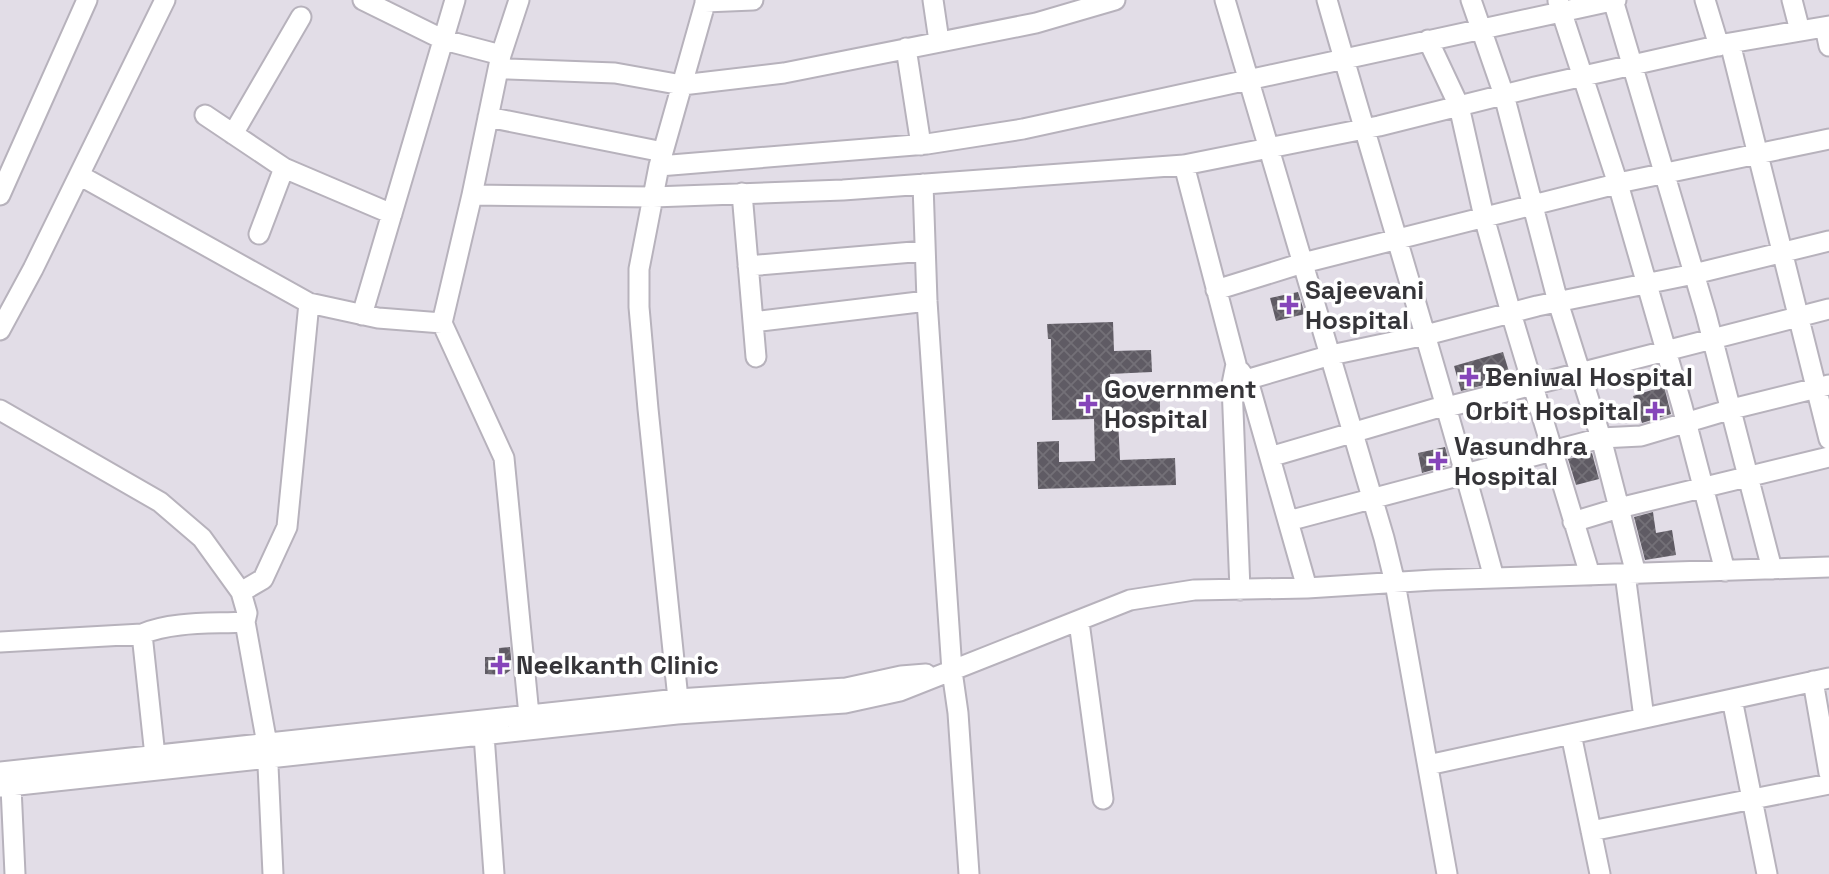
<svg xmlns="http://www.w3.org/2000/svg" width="1829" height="874" font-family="'Space Grotesk',sans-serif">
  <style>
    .building { fill: url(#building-cross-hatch) }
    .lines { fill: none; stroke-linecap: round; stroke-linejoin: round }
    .minor-casing { stroke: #b7b2bc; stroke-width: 23 }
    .minor { stroke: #fff; stroke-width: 19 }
    .poi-dot { fill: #8645ba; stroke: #fff; stroke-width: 2.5 }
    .labels { text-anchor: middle; stroke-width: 7; stroke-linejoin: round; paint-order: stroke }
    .poi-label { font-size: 26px; font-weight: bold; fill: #363539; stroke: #fff; text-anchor: start }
  </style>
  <defs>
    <pattern id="building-cross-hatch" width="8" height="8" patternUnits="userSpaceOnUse" patternTransform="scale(1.75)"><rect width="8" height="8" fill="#5f5b64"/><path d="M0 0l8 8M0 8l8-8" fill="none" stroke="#737077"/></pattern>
  </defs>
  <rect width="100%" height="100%" fill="#e2dde7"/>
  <path class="building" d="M1298,292l7,22 -29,7 -6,-23z
    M1113,322l1,29 37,-1 1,22 -42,2 1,21 49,-1v24l-42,1 2,41 55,-2 1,27 -138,4 -1,-47 22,-1v21l36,-1 -1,-42 -42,1 -1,-81h-3l-1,-15z
    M1503,352l8,26 -50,13 -7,-25z
    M1664,386l7,28 -29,9 -9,-27z
    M1445,447l5,18 -28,8 -4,-20z
    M1592,453l7,26 -23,6 -8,-26z
    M1653,512l3,21 16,-3 4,25 -31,5 -11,-43z
    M510,647l2,22 -8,6 -19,-1v-17h14v-9z"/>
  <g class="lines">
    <g class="minor-casing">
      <path id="minor" d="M363,0l81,40 57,15
        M519,0l-18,55 -29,140 181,2 190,-7 341,-25 195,-39 156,-39 195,-44 99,-17
        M933,0l6,41
        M1225,0l159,538 11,45 52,291
        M1327,0c55,193 115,384 167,578
        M1471,0l33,95 54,207 43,136 35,136
        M1613,0l93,314 66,255
        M1705,0l14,46
        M1792,0l8,31
        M1558,1l60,183 64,222 43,165
        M705,2l48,-2
        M1825,27l4,19
        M1428,40l31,66 25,111 27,96 79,262
        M1730,43l99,396
        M906,48l15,97
        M499,65l9,4 107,4 67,12 102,-12 252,-50 79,-23
        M205,115l79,53 108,46
        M488,117l175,35
        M233,134l68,-117
        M1184,165l52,199 -4,20 8,206
        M659,166l268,-22 96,-15 593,-129
        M79,175l230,128 -22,224 -24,52 -22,13
        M923,184l4,117 25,370 6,42 11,161
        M742,193l14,164
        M0,195l87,-195
        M472,195l-30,128 62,135 25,257
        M259,234l25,-66
        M748,266l177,-15
        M1216,290l87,-27 325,-82 201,-42
        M309,303l69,15 64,5
        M362,315l93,-315
        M753,322l174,-21
        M0,330l33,-61 132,-269
        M1240,371l9,13 58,204
        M1232,384l99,-29 95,-20 111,-29 157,-32 135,-33
        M1447,407l382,-98
        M0,410l160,92 42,36 39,54 6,21 -2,9 22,122 6,130
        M1270,457l177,-52
        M1288,521l313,-83 40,-2 91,-27 97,-24
        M1573,522l46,-14 210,-51
        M1625,574l19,144
        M1079,622l24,177
        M142,634l13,122
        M0,642l142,-8c31,-13 70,-10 103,-12
        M1813,681l16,92
        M678,699l-30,-290 -9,-102v-38l20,-103 47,-166
        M1732,699l35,175
        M1571,734l29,140
        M484,735l10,139
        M1428,765l401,-87
        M0,772l678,-73 168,-11 55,-12 25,-2
        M0,787l677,-73 168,-11 55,-12 230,-91 64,-10 113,-2 126,-8 396,-13
        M11,787l4,87
        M1591,831l238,-47"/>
    </g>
    <use href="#minor" class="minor"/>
  </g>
  <g class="poi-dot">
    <path d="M1285.5 294.5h7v7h7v7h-7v7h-7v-7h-7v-7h7z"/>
    <path d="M1465.5 366.5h7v7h7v7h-7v7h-7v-7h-7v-7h7z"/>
    <path d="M1084.5 393.5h7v7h7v7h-7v7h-7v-7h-7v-7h7z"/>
    <path d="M1651.5 400.5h7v7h7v7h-7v7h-7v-7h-7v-7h7z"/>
    <path d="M1434.5 450.5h7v7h7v7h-7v7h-7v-7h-7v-7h7z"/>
    <path d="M496.5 654.5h7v7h7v7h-7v7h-7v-7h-7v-7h7z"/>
  </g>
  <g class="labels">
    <g class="poi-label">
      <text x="1305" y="299">Sajeevani<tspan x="1305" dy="30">Hospital</tspan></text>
      <text x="1485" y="386">Beniwal Hospital</text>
      <text x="1104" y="398">Government<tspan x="1104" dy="30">Hospital</tspan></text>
      <text x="1639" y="420" text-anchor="end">Orbit Hospital</text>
      <text x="1454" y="455">Vasundhra<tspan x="1454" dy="30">Hospital</tspan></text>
      <text x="516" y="674">Neelkanth Clinic</text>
    </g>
  </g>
</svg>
